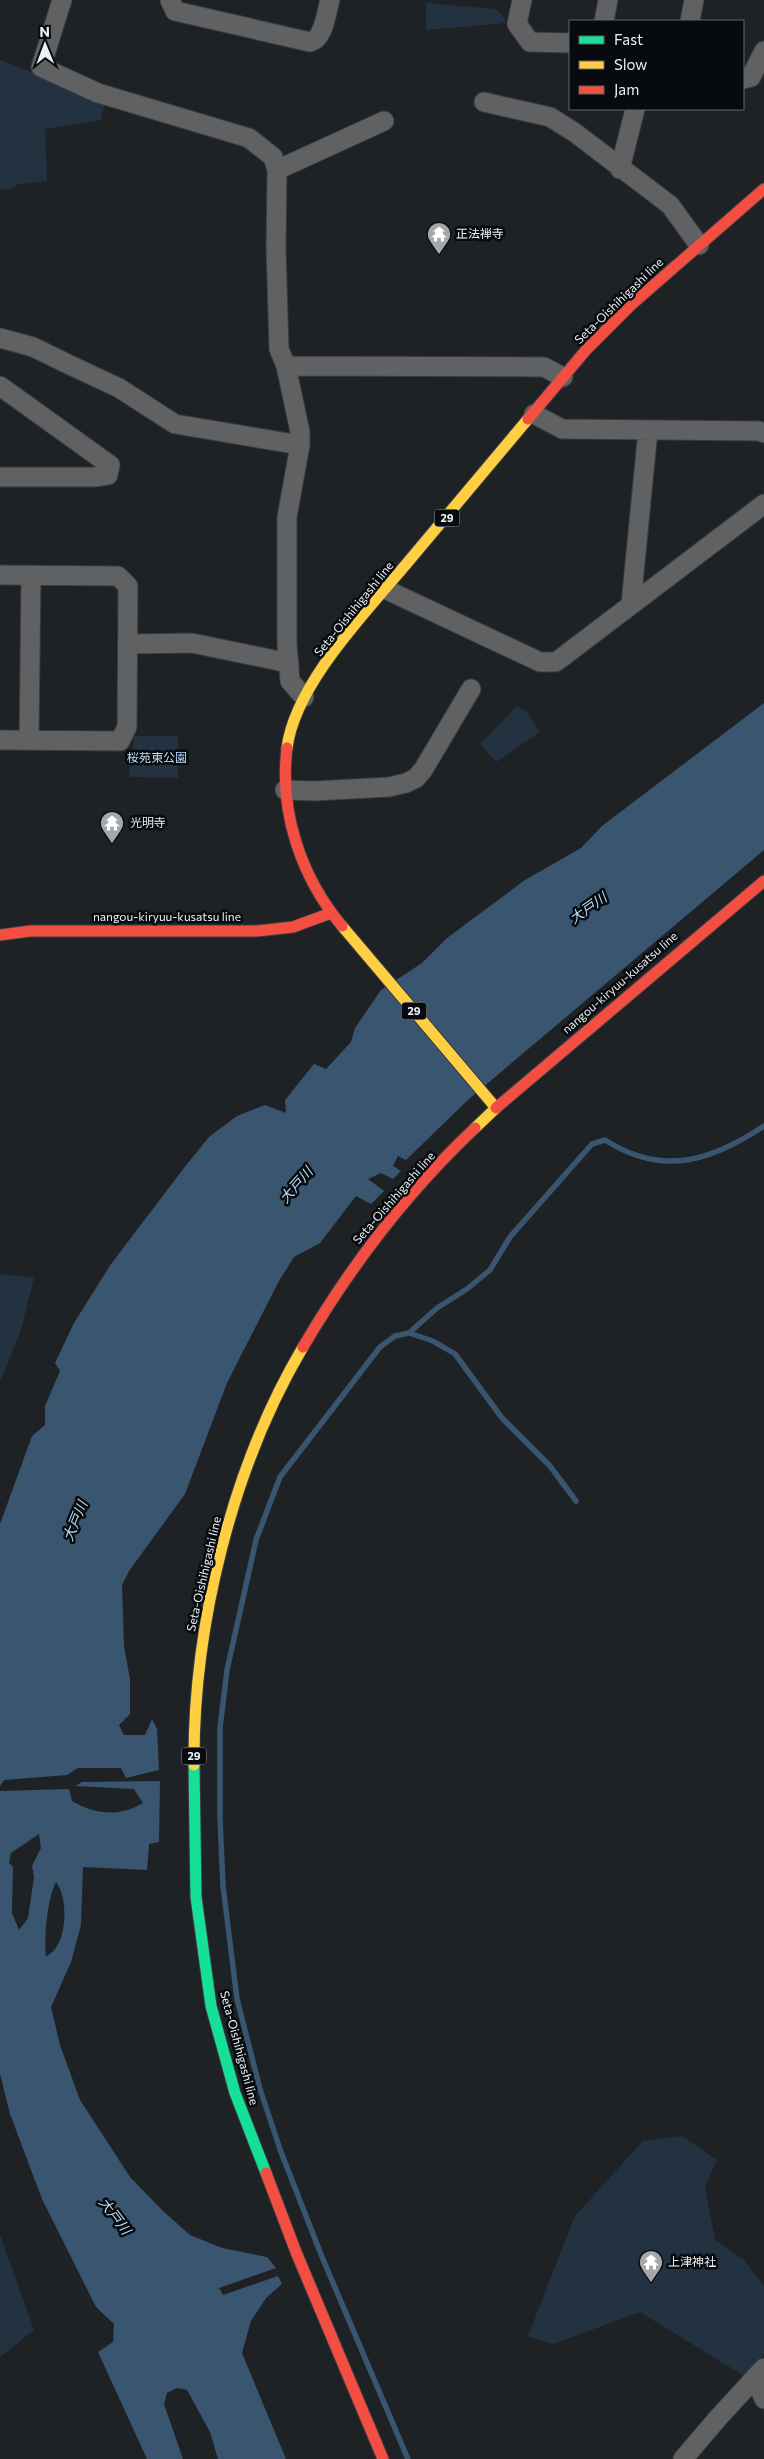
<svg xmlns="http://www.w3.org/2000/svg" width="764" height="2459" font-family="Commissioner,'Noto Sans JP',sans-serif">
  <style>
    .green { fill: #233240 }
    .water { fill: #395570; fill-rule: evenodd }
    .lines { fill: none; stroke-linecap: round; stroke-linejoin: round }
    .stream { stroke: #395570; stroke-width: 5.5 }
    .street-casing { stroke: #3a3c3f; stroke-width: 21 }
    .fast-casing { stroke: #3a3c3f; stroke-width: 13 }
    .slow-casing { stroke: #3a3c3f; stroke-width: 13 }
    .jam-casing { stroke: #3a3c3f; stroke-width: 13 }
    .street { stroke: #5f6163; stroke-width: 19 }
    .fast { stroke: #16e098; stroke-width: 11 }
    .slow { stroke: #ffcf43; stroke-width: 11 }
    .jam { stroke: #f24e42; stroke-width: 11 }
    .labels { text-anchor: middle; stroke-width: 5; stroke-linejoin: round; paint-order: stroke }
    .shield { fill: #080b0d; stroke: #a8abaf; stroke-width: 1 }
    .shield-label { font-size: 11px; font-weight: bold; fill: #ecf0f4 }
    .poi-label { font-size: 12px; fill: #ecf0f4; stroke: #080b0d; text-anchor: start }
    .street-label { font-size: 12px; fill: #ecf0f4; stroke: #080b0d }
    .park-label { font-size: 12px; fill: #bddcfb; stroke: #080b0d }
    .water-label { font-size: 14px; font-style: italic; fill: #bddcfa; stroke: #080b0d }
  </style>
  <rect width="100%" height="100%" fill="#1f2224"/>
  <path class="green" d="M426,3l70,6 9,10v4l-79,7z
    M0,60l105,41 -4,19 -56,9 2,52 -29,3 -7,5 -11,1z
    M517,706l9,5 14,21 -44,30 -16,-18z
    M133,736h45v42l-48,-1 -1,-16 5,-1z
    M0,1274l34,4 -14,55 -20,48z
    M682,2136l35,24 -12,26 10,54 29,20 20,26v68l-15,25 -109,-67 -87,32 -25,-8 47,-120 68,-75z
    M0,2235l34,95 -34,27z"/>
  <path class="water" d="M764,703v147l-295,249 -63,61 -8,-4 -5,10 8,5 -8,8 -12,-6 -13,6 16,12 -13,13 -15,-8 -36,47 -26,14 -15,24 -52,102 -42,111 -56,77 -7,14 2,61 6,33v35l-11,11 5,10h21l7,-16 5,10 2,41 -33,8 -5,-10h-43l-11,7 -63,5 -4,6v-262l32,-88 13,-11v-19l15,-35 -5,-8 19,-40 37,-59 76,-100 22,-27 28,-21 28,-11 21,8 -1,-13 29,-36 12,5 25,-27 4,-14 26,-38 41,-27 25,-25 78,-58 56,-32 21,-22z
    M160,1781l-1,61 -10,2 -2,26 -64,-3 -2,58 -10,37 -20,45 9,38 20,55 50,77 33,34 27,24 32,13 45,9 9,11 -57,20 4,7 55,-19 4,8 -16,14 -15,23 -9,32 44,106h-68l-8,-27 -23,-42 -10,-2 -10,5 -3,11 19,55h-36l-49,-107 15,-10 1,-18 -18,-17 -54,-108 -32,-85 -10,-40v-283l69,-2 3,12c24,14 47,16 71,2l-9,-14 -59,-3 7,-4zM39,1834l2,14 -9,18 2,11 -6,41 -9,12 -7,-17 1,-46 -4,-4 2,-10zM56,1882c11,14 11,48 1,64 -2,4 -7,8 -11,11 -2,-20 1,-57 10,-75z"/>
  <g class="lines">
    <path class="stream" d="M409,1333l24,8 22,13 47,64 48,48 26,35
      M408,2459l-86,-202 -41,-105 -21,-63 -23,-90 -14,-113 -3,-67v-91l7,-58 29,-130 24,-63 100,-130 15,-11 14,-3 28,-25 30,-19 23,-19 20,-33 82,-93 13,-4c58,37 106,21 159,-14"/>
    <g class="street-casing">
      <path id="street" d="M62,0l-21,67 57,26 151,45 24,19 4,13 -1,78 3,101 7,17 14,66v13l-13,72v127l3,37 14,16
        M170,0l5,11 135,31c14,-3 16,-29 20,-42
        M522,0l-5,24 13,18 40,1
        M604,21l4,-21
        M690,21l4,-21
        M743,79l8,-2 13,-26
        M484,102l66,15 24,15 96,73 29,40
        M620,169l15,-60
        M277,170l107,-49
        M0,338l33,9 39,19 47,22 56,36 125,21
        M286,366l258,1 19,10
        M0,386l110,79 -2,10 -14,2h-94
        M534,414l28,15 197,2 5,2
        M0,575l118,1 10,10 -1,141 -7,14 -120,-1
        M387,590l153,72h16l208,-158
        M631,604l17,-174
        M128,644l64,-1 97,20
        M29,740l2,-164
        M285,790l29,1 75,-4 17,-4 10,-5 7,-8 48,-81
        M755,2377l9,22
        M683,2459l35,-41 46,-50"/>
    </g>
    <g class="fast-casing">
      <path id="fast" d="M194,1765l2,132 15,109 24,87 31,80"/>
    </g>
    <g class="slow-casing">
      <path id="slow" d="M287,748c8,-64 80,-137 121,-186 40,-48 80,-95 120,-143
        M342,926l154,182 -21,20
        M194,1765c-1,-139 38,-298 109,-418"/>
    </g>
    <g class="jam-casing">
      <path id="jam" d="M528,419l58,-69 46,-46 132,-115
        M287,748c-8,64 14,129 55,178
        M0,935l30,-4h227l36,-4 38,-14
        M496,1108l268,-227
        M303,1347c47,-80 104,-155 172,-219
        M266,2173l30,79 87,207"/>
    </g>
    <use href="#street" class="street"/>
    <use href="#fast" class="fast"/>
    <use href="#slow" class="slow"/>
    <use href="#jam" class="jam"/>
  </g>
  <defs>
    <g id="temple-pin" transform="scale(1.25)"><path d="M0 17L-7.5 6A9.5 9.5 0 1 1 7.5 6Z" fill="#a4a8ab" stroke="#080b0d"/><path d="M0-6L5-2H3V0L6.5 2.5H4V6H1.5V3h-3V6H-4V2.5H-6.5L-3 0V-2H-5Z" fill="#fff"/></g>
  </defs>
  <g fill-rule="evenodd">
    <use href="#temple-pin" x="439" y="234"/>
    <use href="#temple-pin" x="112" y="823"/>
    <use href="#temple-pin" x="651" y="2262"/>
  </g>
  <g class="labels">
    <g class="shield">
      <rect x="434.5" y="509.5" width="25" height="17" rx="4"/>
      <rect x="401.5" y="1002.5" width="25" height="17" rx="4"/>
      <rect x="181.5" y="1747.5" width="25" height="17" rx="4"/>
    </g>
    <g class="shield-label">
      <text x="447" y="522">29</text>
      <text x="414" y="1015">29</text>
      <text x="194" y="1760">29</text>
    </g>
    <g class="poi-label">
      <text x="456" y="238">正法禅寺</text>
      <text x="130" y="827">光明寺</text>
      <text x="668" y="2266">上津神社</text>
    </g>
    <g class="street-label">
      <text transform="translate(619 301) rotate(-44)" y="4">Seta-Oishihigashi line</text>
      <text transform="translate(354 609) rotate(-51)" y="4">Seta-Oishihigashi line</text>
      <text x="167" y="921">nangou-kiryuu-kusatsu line</text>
      <text transform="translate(620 983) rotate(-41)" y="4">nangou-kiryuu-kusatsu line</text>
      <text transform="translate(394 1198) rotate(-49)" y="4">Seta-Oishihigashi line</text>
      <text transform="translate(204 1574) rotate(-77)" y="4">Seta-Oishihigashi line</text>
      <text transform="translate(239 2048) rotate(75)" y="4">Seta-Oishihigashi line</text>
    </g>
    <g class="park-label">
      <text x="157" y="762">桜苑東公園</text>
    </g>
    <g class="water-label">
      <text transform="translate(588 908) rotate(-35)" y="5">大戸川</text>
      <text transform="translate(296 1185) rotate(-49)" y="5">大戸川</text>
      <text transform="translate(75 1521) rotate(-68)" y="5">大戸川</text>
      <text transform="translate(115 2216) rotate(53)" y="5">大戸川</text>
    </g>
  </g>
  <rect x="569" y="20" width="175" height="90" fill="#080b0d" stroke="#636769"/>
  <rect x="579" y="36" width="25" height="8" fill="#16e098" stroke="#636769"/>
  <text x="614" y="45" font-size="15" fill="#ecf0f4">Fast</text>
  <rect x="579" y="61" width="25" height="8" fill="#ffcf43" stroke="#636769"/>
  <text x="614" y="70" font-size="15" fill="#ecf0f4">Slow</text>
  <rect x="579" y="86" width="25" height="8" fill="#f24e42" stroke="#636769"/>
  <text x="614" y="95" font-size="15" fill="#ecf0f4">Jam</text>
  <g transform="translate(45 45) rotate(359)" stroke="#080b0d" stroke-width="4" paint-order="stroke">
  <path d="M0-4L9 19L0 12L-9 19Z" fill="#ecf0f4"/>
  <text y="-8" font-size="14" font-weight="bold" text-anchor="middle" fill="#ecf0f4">N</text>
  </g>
</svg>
